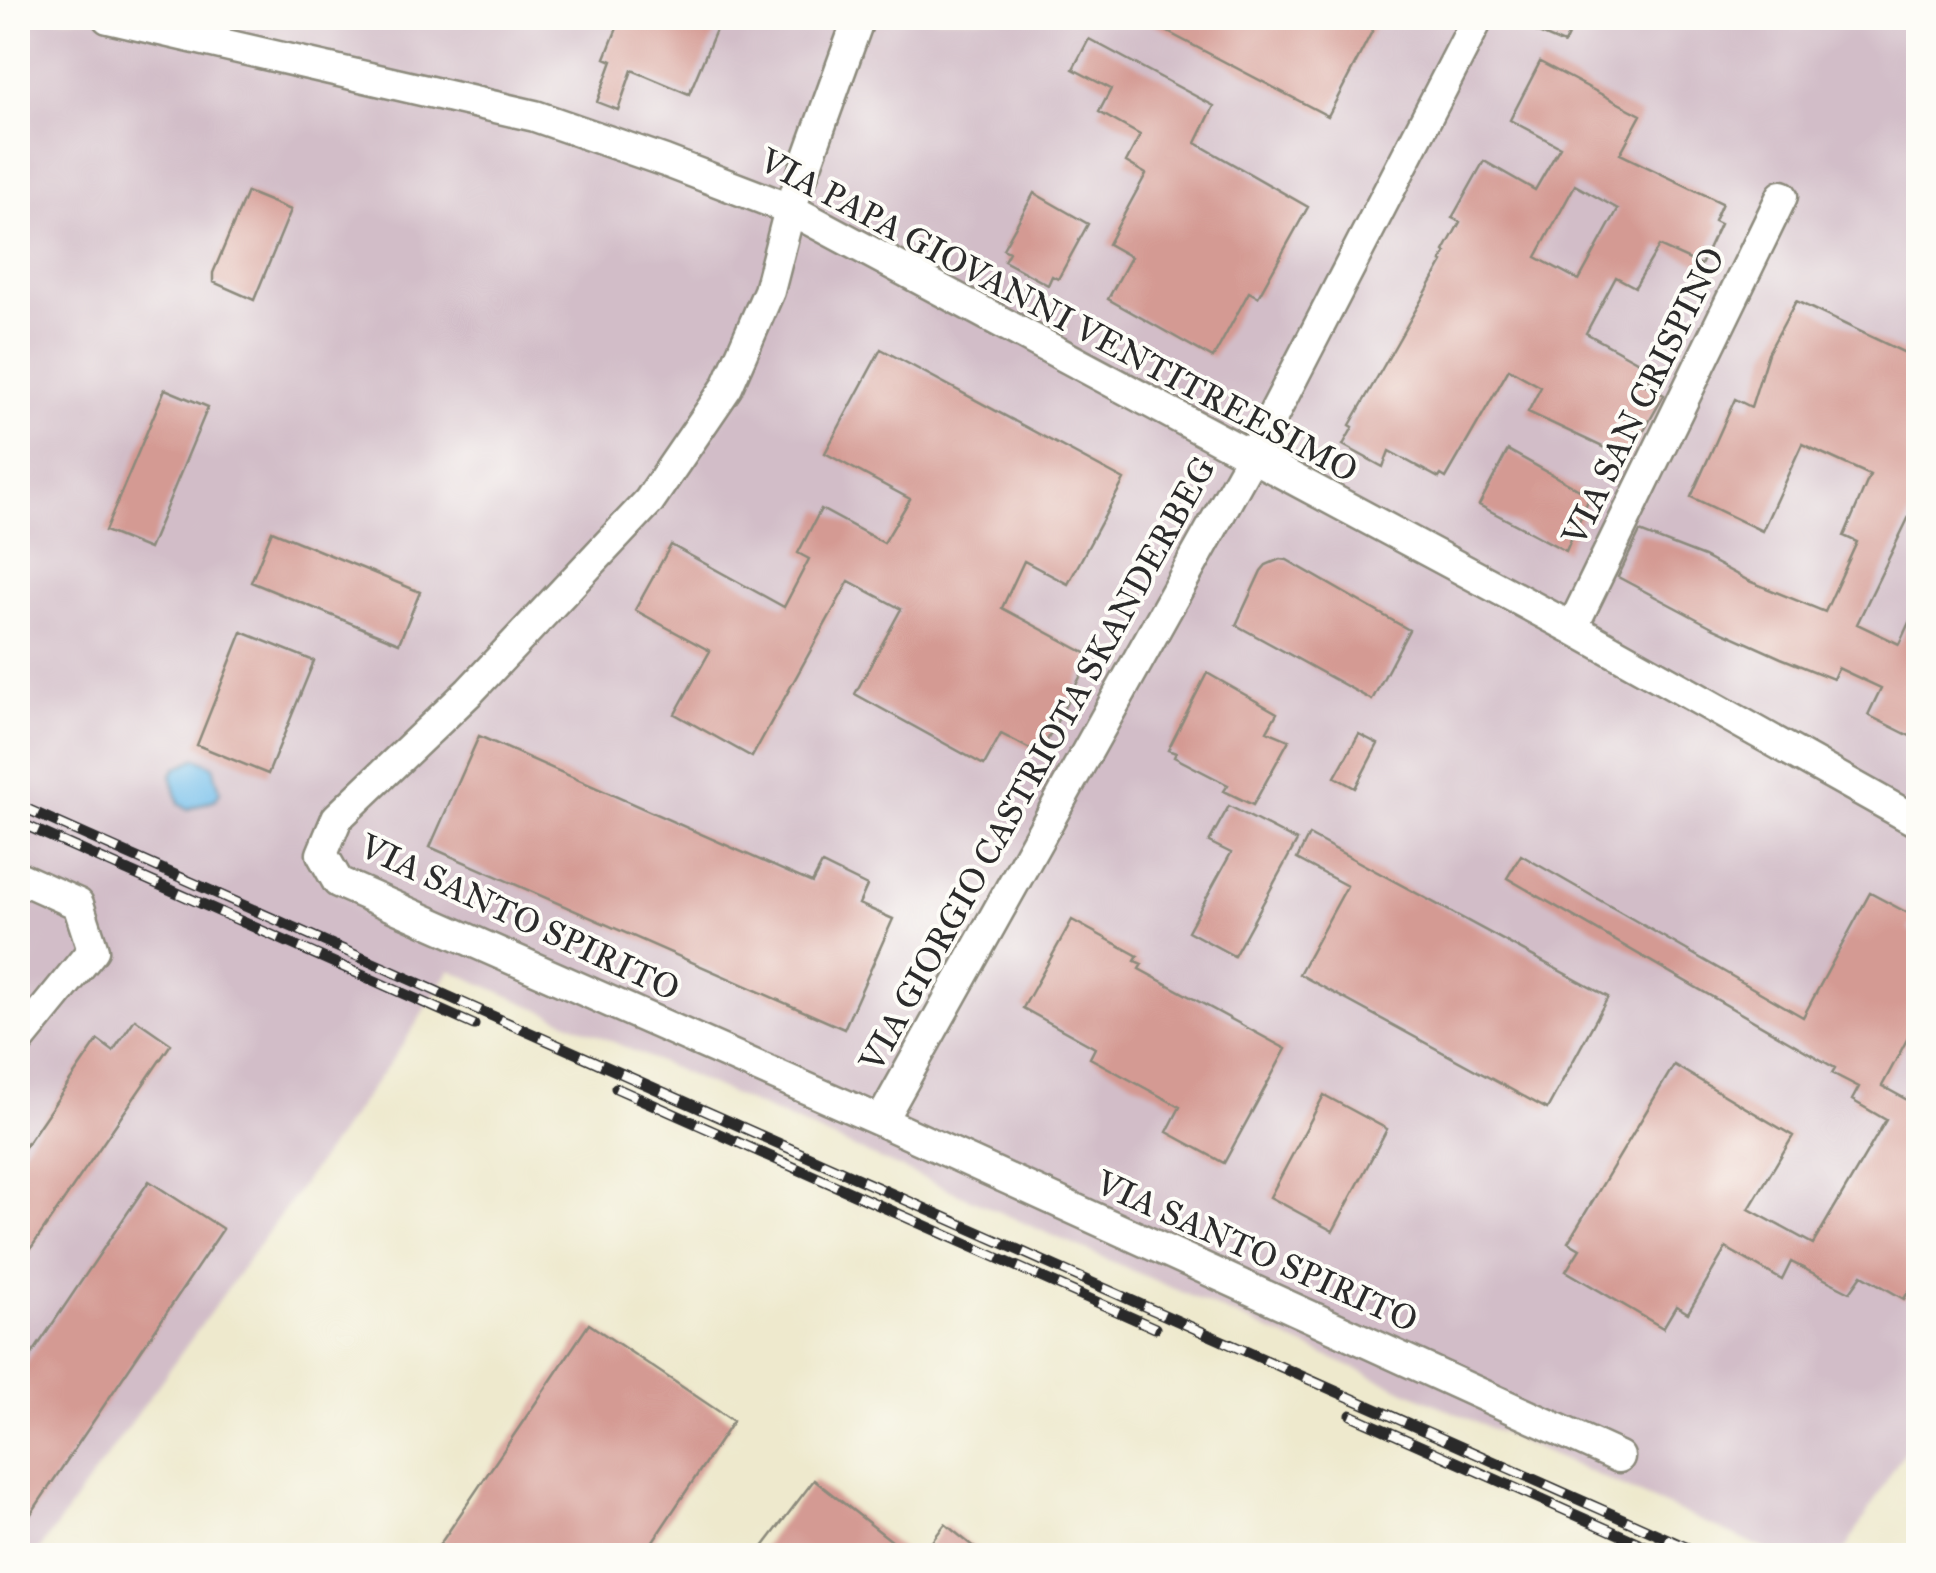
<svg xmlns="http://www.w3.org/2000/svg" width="1936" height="1573" font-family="'IM FELL Great Primer',serif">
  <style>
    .industrial { fill: #d2bdc8 }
    .water { fill: #70bcea; stroke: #4e748a; stroke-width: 2.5 }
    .building { fill: #d49a93; fill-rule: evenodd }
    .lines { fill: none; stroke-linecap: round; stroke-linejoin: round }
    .minor-casing { stroke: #8c8a7c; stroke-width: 35 }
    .minor { stroke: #fff; stroke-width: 30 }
    .rail-casing { stroke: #2b2b2b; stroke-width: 11 }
    .rail { stroke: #fdfcf7; stroke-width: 8; stroke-dasharray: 22; stroke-linecap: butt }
    .labels { text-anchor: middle; stroke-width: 8; stroke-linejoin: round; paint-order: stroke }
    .street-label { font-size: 35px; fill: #2b2b2b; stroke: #fdfcf7 }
  </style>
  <rect width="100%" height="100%" fill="#fdfcf7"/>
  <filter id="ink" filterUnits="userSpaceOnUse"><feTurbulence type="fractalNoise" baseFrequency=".01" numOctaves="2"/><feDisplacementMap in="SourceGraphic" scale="20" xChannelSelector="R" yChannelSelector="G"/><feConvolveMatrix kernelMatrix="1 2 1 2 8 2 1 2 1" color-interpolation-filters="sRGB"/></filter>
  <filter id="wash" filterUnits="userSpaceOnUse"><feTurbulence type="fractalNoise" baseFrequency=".0048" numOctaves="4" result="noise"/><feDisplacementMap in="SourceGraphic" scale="40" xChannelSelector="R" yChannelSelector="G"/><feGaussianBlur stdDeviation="2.25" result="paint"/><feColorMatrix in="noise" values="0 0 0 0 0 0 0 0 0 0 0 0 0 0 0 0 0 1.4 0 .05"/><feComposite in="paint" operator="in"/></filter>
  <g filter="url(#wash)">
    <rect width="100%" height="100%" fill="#eee9cd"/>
    <path class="industrial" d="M18,18h1900v1410l-76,127h-64l-1328,-585 -46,73 -368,512h-18z"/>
    <path class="water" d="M197,758l16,8 7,25 -4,8 -28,10 -9,-6 -8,-28 5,-7z"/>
    <g id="blocks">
      <path class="building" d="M621,18h100l-32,76 -57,-24 -14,40 -21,-8 15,-41 -7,-3z
        M1141,18h238l-51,98z
        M1504,18h72l-12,26z
        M1089,39l125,67 -18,37 112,64 -50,90 -9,-5 -36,66 -105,-59 23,-42 -23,-13 38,-70 -20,-12 14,-27 -41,-23 12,-23 -38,-20z
        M1540,62l101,53 -21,39 102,49 -8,18 6,3 -19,41 -42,-19 -24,41 -19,-10 -30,56 67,37 -7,15 18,10 -36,64 -100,-47 13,-25 -32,-18 -63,109 -5,-3 -2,3 -50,-27 -6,16 -40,-22 10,-18 -3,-2 93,-163 -2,-1 5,-8 -2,-2 16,-29 -8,-4 32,-57 51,29 25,-43 -50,-27zM1575,185l43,24 -39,71 -43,-23z
        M247,192l44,18 -37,90 -41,-18v-9z
        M1034,193l54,31 -30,55 -6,-3 -4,9 -44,-24 5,-9 -6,-3z
        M1796,301l122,58v139l-61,126 42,20 19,-41v137l-50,-25 13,-27 -43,-20 -5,11 -52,-21 -67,-30 -96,-51 22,-45 64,25 45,24 76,31 32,-70 -13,-6 26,-61 -68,-31 -40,87 -71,-34 44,-98 16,8 17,-54z
        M881,349l243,131 -56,104 -44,-23 -22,47 89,48 -51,98 -39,-20 -17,31 -129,-71 46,-85 -52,-28 -97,176 -77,-43 35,-63 -75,-41 36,-65 113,62 25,-48 -11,-6 23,-44 63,34 26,-44 -85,-46z
        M165,389l43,18 -59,142 -44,-18z
        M1508,450l82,46 -24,55 -87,-46z
        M272,531l148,61 -21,51 -148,-61z
        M1280,559l7,1 122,70 -37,70 -136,-75 25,-54 5,-6z
        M242,632l72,29 -46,113 -71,-29z
        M1207,673l70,40 -10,18 22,9 -36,65 -29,-14 4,-6 -54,-28 2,-4 -8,-3z
        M1359,734l19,10 -23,44 -20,-11z
        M479,736l333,147 10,-19 45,22 -8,18 34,15 -49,110 -414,-182z
        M1229,806l68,35 -63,115 -46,-25 43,-78 -22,-11z
        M1309,835l299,162 -61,112 -248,-135 48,-88 -50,-27z
        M1521,855l282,162 67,-124 45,24 -7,13 10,6v83l-36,67 36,20v170l-14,23 -42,-24 -12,17 -59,-30 -9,18 -56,-32 -38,65 -12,-7 -13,22 -97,-57 14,-22 -12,-7 106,-177 119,71 -44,73 64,35 73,-124 -34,-20 7,-13 -27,-14 3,-5 -328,-190z
        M1072,920l66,36 -3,5 7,3 -3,5 147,80 -62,114 -57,-31 13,-25 -90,-49 5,-10 -72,-40z
        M135,1019l36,25 -153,223v-110l80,-117 15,11z
        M1324,1095l63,34 -54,102 -63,-34z
        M149,1181l74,48 -205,304v-158z
        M589,1324l144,97 -90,135h-211z
        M814,1480l97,76h-155z
        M945,1524l40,32h-64z"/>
    </g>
  </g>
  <g filter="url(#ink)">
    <use href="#blocks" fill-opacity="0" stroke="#8c8a7c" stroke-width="2.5"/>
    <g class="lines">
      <g class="minor-casing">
        <path id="minor" d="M108,18l427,98 130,45 125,48 782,419 346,194
          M859,18l-69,191 -21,82 -42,96 -78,114 -180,191 -132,126 -15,36 16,28 543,239 738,336
          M1572,628l210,-432
          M18,877l60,27 15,46 -75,92
          M881,1121l371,-665 226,-438"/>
      </g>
      <use href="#minor" class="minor"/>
      <g class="rail-casing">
        <path id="rail" d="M18,805l1688,751
          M18,822l456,203
          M616,1088l539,240
          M1351,1415l317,141"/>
      </g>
      <use href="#rail" class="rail"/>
    </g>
  </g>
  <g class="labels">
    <g class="street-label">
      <text transform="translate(1059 315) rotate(28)" y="12">VIA PAPA GIOVANNI VENTITREESIMO</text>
      <text transform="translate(1643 396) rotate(-64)" y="12">VIA SAN CRISPINO</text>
      <text transform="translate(1037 764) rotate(-61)" y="12">VIA GIORGIO CASTRIOTA SKANDERBEG</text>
      <text transform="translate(520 917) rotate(25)" y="12">VIA SANTO SPIRITO</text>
      <text transform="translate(1257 1251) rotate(24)" y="12">VIA SANTO SPIRITO</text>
    </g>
  </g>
  <rect width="1936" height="1573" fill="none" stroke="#fdfcf7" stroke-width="60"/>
</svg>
